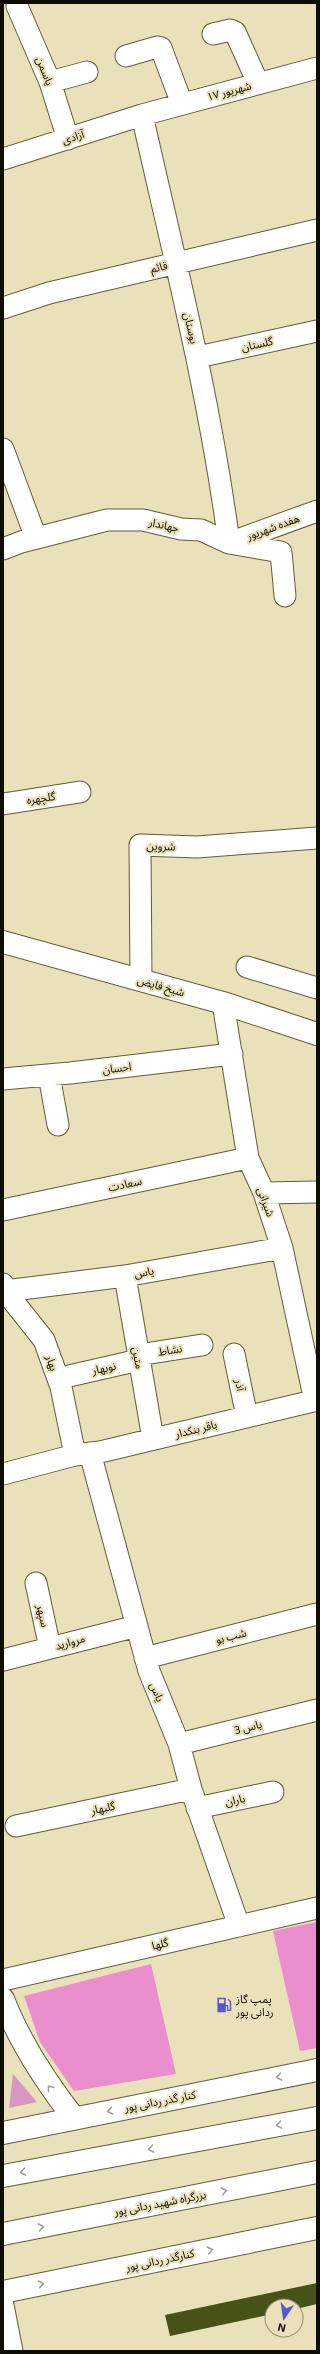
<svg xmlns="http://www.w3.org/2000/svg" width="320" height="2354" font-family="'Exo 2','Noto Sans Arabic',sans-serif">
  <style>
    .green { fill: #d697c1 }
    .forest { fill: #eb8ece }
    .building { fill: #465218 }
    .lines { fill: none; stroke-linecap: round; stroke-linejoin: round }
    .street-casing { stroke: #625c38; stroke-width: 23 }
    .secondary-casing { stroke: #625c38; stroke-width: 24 }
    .primary-casing { stroke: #625c38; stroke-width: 24 }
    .highway-casing { stroke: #625c38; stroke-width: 24 }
    .street { stroke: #fff; stroke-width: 21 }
    .secondary { stroke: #fff; stroke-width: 22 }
    .primary { stroke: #fff; stroke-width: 22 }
    .highway { stroke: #fff; stroke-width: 22 }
    .oneway { stroke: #9f9e9a }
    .labels { text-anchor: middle; stroke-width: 4; stroke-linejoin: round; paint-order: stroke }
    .street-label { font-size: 11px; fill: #0f0c02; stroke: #e8e1b9 }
    .poi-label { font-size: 11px; fill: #0f0c02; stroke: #e8e1b9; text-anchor: start }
  </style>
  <rect width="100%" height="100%" fill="#e8e1b9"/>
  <path class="green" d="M13,2074l24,28 -28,6z"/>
  <path class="forest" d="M317,1922v126l-17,3 -27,-120z
    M151,1964l25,110 -102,17 -34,-49 -16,-46z"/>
  <path class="building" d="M317,2283v21l-21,5v-3h-24v8l-102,22 -5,-21z"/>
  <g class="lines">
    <g class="street-casing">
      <path id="street" d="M17,6l33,76 18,57
        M213,34l17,-4 5,2 23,51
        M126,56l31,-9 4,1 21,56
        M50,82l37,-10
        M142,115c32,142 68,283 87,428l88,-32
        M3,159l139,-44 175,-47
        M3,308l46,-15 268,-63
        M198,357l119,-26
        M3,449l33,89
        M3,549l18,-7 86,-22h36l38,9 20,1 28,13 52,9 4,44
        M3,804l77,-12
        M247,967l70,21
        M141,980l-1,-135 57,2 120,-9
        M223,1003l25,155 16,35 18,55 33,153
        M49,1075l9,50
        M3,1079l67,-6 162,-19
        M264,1193l53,-1
        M3,1210l245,-52
        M125,1276l28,163
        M3,1284l2,7 39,49 17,47 14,68
        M5,1291l120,-15 157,-28
        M234,1354l13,63
        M138,1355l64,-10
        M69,1376l70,-16
        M90,1453l59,218 30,73 12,45 48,137
        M3,1474l72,-19 25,-3 217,-52
        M36,1583l14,65
        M145,1658l172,-44
        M3,1660l134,-34
        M179,1744l138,-34
        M197,1808l76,-16
        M16,1826l175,-37
        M3,1980l314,-72
        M3,2305l9,46"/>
    </g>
    <g class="secondary-casing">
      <path id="secondary" d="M3,942l220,61 94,31
        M3,1999c17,44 42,82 71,119"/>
    </g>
    <g class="primary-casing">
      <path id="primary" d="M3,2133l314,-63
        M3,2292l314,-64"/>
    </g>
    <g class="highway-casing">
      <path id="highway" d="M3,2176l314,-58
        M3,2234l314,-62"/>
    </g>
    <use href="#street" class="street"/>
    <use href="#secondary" class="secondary"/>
    <use href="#primary" class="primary"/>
    <use href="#highway" class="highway"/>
  </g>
  <defs><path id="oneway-chevron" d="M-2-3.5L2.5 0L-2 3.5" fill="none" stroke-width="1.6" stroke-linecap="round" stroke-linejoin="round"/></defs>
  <g class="oneway">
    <use href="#oneway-chevron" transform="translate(279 2077) rotate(169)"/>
    <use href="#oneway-chevron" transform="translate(50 2088) rotate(-128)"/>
    <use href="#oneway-chevron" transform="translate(110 2111) rotate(169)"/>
    <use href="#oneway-chevron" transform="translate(279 2125) rotate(170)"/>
    <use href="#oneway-chevron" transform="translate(151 2149) rotate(170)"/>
    <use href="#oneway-chevron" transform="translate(23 2172) rotate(170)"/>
    <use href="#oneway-chevron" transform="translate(224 2191) rotate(-11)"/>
    <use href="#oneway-chevron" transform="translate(41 2227) rotate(-11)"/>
    <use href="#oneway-chevron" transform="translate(210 2250) rotate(-12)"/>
    <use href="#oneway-chevron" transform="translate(41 2284) rotate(-12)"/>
  </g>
  <defs>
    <g id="fuel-bare" transform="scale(1.2)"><path d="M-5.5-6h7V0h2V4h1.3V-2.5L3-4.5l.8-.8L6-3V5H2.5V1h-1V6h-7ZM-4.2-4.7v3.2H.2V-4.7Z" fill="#5a56ce" stroke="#e8e1b9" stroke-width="2.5" paint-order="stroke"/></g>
  </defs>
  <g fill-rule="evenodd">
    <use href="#fuel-bare" x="224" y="2005"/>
  </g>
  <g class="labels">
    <g class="street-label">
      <text transform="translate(45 71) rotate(68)" y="4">یاسمن</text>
      <text transform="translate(229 91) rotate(-15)" y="4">۱۷ شهریور</text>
      <text transform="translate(73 137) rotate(-18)" y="4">آزادی</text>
      <text transform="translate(159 267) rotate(-14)" y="4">قائم</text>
      <text transform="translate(191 328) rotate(77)" y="4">بوستان</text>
      <text transform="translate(257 344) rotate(-12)" y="4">گلستان</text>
      <text transform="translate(164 525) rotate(12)" y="4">جهاندار</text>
      <text transform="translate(273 527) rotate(-20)" y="4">هفده شهریور</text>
      <text transform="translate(41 798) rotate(-8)" y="4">گلچهره</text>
      <text transform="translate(161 846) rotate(2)" y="4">شروین</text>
      <text transform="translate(161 986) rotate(16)" y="4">شیخ فایض</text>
      <text transform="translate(117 1068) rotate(-7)" y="4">احسان</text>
      <text transform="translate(125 1184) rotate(-12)" y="4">سعادت</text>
      <text transform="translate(266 1202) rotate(70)" y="4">شیرانی</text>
      <text transform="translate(144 1272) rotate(-10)" y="4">یاس</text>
      <text transform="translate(170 1350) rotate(-9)" y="4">نشاط</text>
      <text transform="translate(138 1358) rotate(80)" y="4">متین</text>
      <text transform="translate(52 1363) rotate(71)" y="4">بهار</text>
      <text transform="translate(104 1368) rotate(-12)" y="4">نوبهار</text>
      <text transform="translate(240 1385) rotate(79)" y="4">آذر</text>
      <text transform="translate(196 1429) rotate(-14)" y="4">باقر بنکدار</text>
      <text transform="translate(43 1616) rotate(78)" y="4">سپهر</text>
      <text transform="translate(231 1636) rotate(-14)" y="4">شب بو</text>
      <text transform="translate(70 1642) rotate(-16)" y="4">مروارید</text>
      <text transform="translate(157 1692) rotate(67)" y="4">یاس</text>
      <text transform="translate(248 1727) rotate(-14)" y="4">یاس 3</text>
      <text transform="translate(235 1800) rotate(-12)" y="4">باران</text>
      <text transform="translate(103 1808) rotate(-12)" y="4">گلبهار</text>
      <text transform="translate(160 1944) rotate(-13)" y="4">گلها</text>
      <text transform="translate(160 2101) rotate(-11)" y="4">کنار گذر ردانی پور</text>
      <text transform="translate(160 2203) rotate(-11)" y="4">بزرگراه شهید ردانی پور</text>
      <text transform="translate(160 2260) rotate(-12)" y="4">کنارگذر ردانی پور</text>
    </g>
    <g class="poi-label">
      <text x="236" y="2003">پمپ گاز<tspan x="236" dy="13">ردانی پور</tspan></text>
    </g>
  </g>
  <rect width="320" height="2354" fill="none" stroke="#0f0c02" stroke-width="8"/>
  <g transform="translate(284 2318) rotate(193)"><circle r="19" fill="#e8e1b9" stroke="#918c70"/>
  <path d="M0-3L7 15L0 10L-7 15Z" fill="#5a56ce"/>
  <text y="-6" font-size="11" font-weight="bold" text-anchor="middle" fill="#0f0c02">N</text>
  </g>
</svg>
